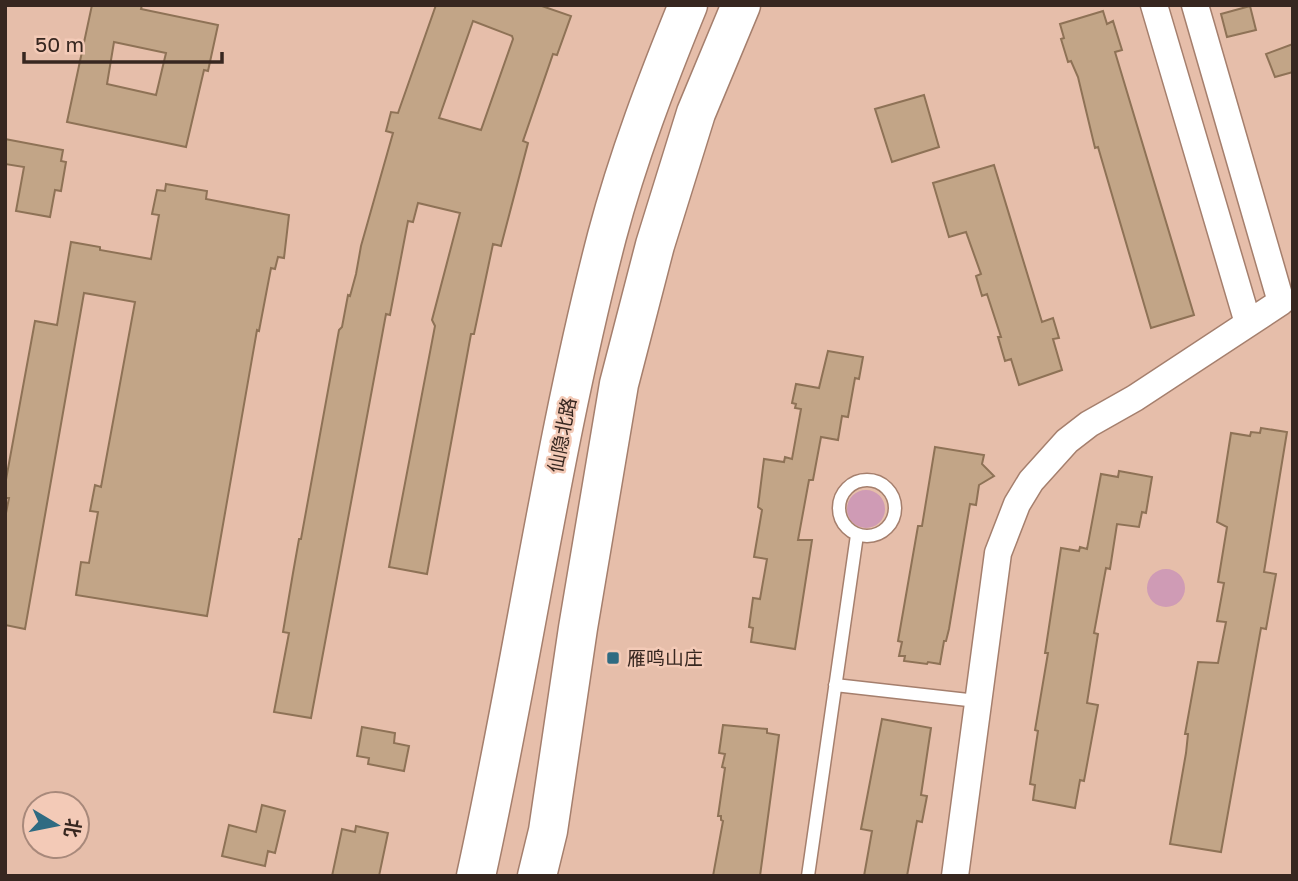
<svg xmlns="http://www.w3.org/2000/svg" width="1298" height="881" font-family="'Golos Text','Noto Sans SC',sans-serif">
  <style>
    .green { fill: #cf9bb5 }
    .building { fill: #c2a587; stroke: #8e7256; stroke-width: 2; fill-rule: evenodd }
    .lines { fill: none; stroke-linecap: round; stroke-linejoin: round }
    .lane-casing { stroke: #a57f6d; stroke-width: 15 }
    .street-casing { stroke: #a57f6d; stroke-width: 29 }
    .primary-casing { stroke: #a57f6d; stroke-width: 41 }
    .lane { stroke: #fff; stroke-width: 12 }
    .street { stroke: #fff; stroke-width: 26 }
    .primary { stroke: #fff; stroke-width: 38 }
    .poi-dot { fill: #2f6b82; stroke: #f3cab7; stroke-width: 2.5 }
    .labels { text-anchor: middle; stroke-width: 5; stroke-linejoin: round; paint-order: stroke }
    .street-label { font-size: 19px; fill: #372720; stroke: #f3cab7 }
    .poi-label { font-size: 19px; fill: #372720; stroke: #f3cab7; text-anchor: start }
  </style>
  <rect width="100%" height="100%" fill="#e6beaa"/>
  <path class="green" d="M847 509a19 19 0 1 1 38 0a19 19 0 1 1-38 0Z
    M1147 588a19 19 0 1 1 38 0a19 19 0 1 1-38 0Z"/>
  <path class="building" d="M92,5h50l-1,4 77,16 -10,46 -4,-1 -18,77 -119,-25zM114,42l52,11 -10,42 -49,-11z
    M436,5h103l32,11 -14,39 -4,-1 -30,87 5,2 -27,103 -8,-2 -19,90h-3l-44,240 -38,-7 46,-241 -3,-6 28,-107 -42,-10 -5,19 -5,-1 -18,94 -4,-1 -75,404 -37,-6 15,-79 -6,-1 10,-59 6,-34h2l38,-209 3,-3 6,-32 2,1 6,-22 5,-28 32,-113 -7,-2 5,-19 7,1zM473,21l39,15 1,3 -32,91 -42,-12z
    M1250,6l6,24 -29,7 -6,-23z
    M1103,11l4,13 6,-3 9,29 -7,2 79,263 -43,13 -53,-181 -3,1 -17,-71 -7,-16 -3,1 -7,-23 3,-1 -4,-14z
    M1293,44v28l-18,5 -9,-23z
    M924,95l15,52 -47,15 -17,-53z
    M5,139l58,11 -2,11 5,1 -5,29 -6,-1 -5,27 -34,-6 8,-44 -19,-3z
    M994,165l48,157 11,-4 6,20 -6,1 9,31 -43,15 -8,-26 -6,2 -7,-24h3l-14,-43 -5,2 -6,-20 5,-2 -15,-42 -17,5 -16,-54z
    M166,184l41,7 -1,8 83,16 -5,43 -6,-1 -3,12 -4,-1 -12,63 -2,-1 -50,286 -131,-21 5,-33 8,1 9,-51 -8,-1 5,-26 6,2 34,-185 -51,-9 -59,336 -20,-4v-107l4,-20h-4v-13l30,-164 22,4 14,-83 29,5v3l51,9 8,-44 -7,-1 5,-24 8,1z
    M828,351l35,6 -4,22 -4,-1 -7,39 -6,-1 -4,24 -17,-3 -8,43h-4l-11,60h14l-17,109 -44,-7 2,-14 -4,-1 4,-29 7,1 7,-40 -13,-2 8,-47 -4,-3 6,-48 20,3 1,-5 7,2 9,-50 -6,-1 1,-4 -4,-1 4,-19 23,4z
    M1261,428l26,4 -23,140 12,2 -10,55 -5,-1 -40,224 -51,-8 16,-91 2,-19h-3l13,-72 20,1 8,-41 -9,-1 7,-38 -6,-1 9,-55 -10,-5 14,-89 19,3 1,-4 9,1z
    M935,447l49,8 -2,9 12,12 -15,9 -3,20 -6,-1 -21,125 -3,12h-2l-4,23 -12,-2 -1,2 -23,-3 1,-5h-6l3,-14 -4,-1 20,-115h4z
    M1119,471l33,6 -6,36 -4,-1 -3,15 -22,-3 -7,45 -4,-1 -12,65 4,1 -11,69 11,2 -14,76 -4,-1 -5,28 -42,-8 2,-15 -5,-1 8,-53 -3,-1 13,-77h-3l16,-105 18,3 1,-4 7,2 14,-75 17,3z
    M882,719l49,9 -10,67 6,1 -5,26 -5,-1 -10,55h-43l8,-45 -11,-2z
    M723,725l44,4v4l12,2 -19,141h-47l10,-55 -2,-1v-4h-3l7,-48 -3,-1 3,-13 -6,-1z
    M362,727l33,6 -1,10 15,3 -5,25 -36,-7 1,-6 -12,-2z
    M262,805l23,6 -10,42 -7,-2 -3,15 -43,-10 7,-31 27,7z
    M356,826l32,7 -9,43h-47l10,-47 13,3z"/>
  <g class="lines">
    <g class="lane-casing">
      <path id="lane" d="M839 508a28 28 0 1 1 56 0a28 28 0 1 1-56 0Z
        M835,685l142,16
        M808,876l49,-341"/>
    </g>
    <g class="street-casing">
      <path id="street" d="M1154,5l94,318
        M955,876l43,-323 19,-49 14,-23 36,-40 22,-17 46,-26 146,-96 -86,-297"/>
    </g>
    <g class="primary-casing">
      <path id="primary" d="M476,876c47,-213 76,-429 131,-640 21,-79 50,-155 81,-231
        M537,876l11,-45 30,-203 41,-244 36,-139 41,-132 45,-108"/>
    </g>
    <use href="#lane" class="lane"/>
    <use href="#street" class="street"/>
    <use href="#primary" class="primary"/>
  </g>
  <rect class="poi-dot" x="606" y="651" width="14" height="14" rx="3.5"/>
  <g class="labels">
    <g class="street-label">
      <text transform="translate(562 435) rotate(-79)" y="7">仙隐北路</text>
    </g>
    <g class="poi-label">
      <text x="627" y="665">雁鸣山庄</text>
    </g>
  </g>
  <rect width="1298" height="881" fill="none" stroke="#372720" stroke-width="14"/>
  <g transform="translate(56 825) rotate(100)"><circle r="33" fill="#f3cab7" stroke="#a8897b" stroke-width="2"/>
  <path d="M0-5L12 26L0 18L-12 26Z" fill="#2f6b82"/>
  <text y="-10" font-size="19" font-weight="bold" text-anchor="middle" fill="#372720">北</text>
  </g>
  <path d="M24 52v10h198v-10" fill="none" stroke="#372720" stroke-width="3.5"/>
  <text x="35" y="52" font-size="21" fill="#372720" stroke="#f3cab7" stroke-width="5" paint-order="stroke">50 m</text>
</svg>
